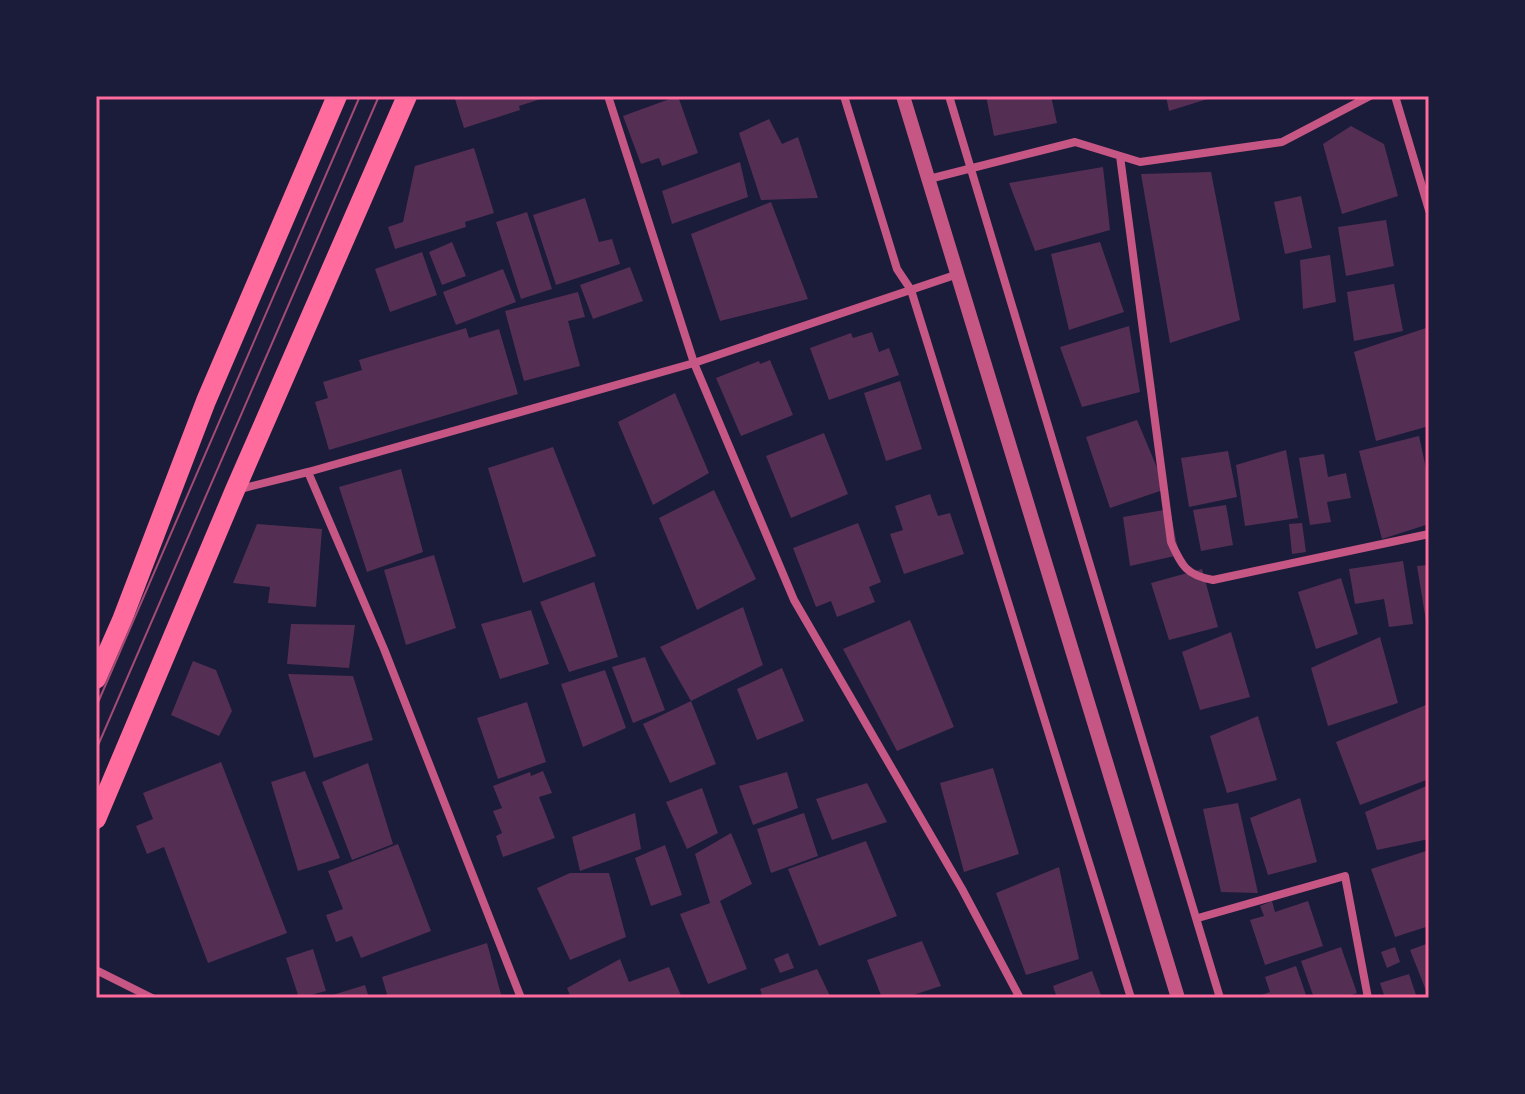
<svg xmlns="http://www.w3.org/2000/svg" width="1525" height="1094" font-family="'Nunito Sans',sans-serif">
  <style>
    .building { fill: #542f53 }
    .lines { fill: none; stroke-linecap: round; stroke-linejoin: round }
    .minor { stroke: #c65784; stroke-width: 8 }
    .tertiary { stroke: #c65784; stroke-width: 14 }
    .primary { stroke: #ff6b9d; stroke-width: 20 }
    .tram { stroke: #a44b75; stroke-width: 2 }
    .neatline { fill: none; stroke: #ff6b9d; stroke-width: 3 }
  </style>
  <rect width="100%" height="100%" fill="#1b1b3a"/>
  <path class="building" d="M454,96h93v1l-28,9 1,4 -56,18z
    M678,96l20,57 -36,13 -3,-8 -18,6 -18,-48z
    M986,96h65l6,27 -63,13z
    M1166,96h48v1l-45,14z
    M769,119l13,25 16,-7 20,61 -57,2 -22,-67z
    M1351,126l33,18 14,52 -56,18 -19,-70z
    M474,148l20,65 -29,9 1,5 -71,22 -7,-22 15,-5 12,-56z
    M740,162l8,35 -76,27 -10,-33z
    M1103,167l7,63 -75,21 -26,-68z
    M1211,172l29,148 -70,23 -29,-169z
    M1301,196l11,52 -27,6 -11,-52z
    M585,198l14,44 13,-3 8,25 -64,21 -23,-70z
    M771,202l37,97 -88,22 -29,-87z
    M527,212l25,77 -31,10 -25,-77z
    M1386,220l8,46 -48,10 -8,-49z
    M452,242l14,34 -24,9 -13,-33z
    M1100,242l24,70 -55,18 -18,-76z
    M422,252l15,43 -47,17 -15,-43z
    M1330,255l6,47 -33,7 -3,-49z
    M630,267l13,34 -50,18 -13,-34z
    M503,269l13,33 -60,23 -13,-33z
    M1394,284l9,47 -49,10 -7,-49z
    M578,292l7,25 -17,4 12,45 -56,15 -19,-70z
    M1129,326l11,66 -58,15 -22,-60z
    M1429,327v99l-53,15 -22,-89z
    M466,328l3,10 30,-9 19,65 -189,56 -14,-48 13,-4 -5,-16 39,-12 -3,-10z
    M872,332l7,20 10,-4 10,27 -70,25 -19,-52 41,-15 2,5z
    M770,360l23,55 -52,21 -25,-58 43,-17 1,3z
    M900,381l22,68 -36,12 -22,-68z
    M675,393l34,80 -56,32 -35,-83z
    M1137,420l29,69 -56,19 -24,-71z
    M824,433l24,61 -57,24 -25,-62z
    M1419,436l10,46v42l-47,15 -23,-88z
    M553,447l43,109 -73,27 -35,-115z
    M1286,450l12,68 -53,8 -9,-61z
    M1228,451l9,46 -48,10 -8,-49z
    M1324,454l4,23 18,-4 5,25 -24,4 4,20 -21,3 -11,-67z
    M401,469l22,83 -56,20 -28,-85z
    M714,490l42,89 -59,31 -38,-92z
    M930,494l8,22 12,-3 14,41 -60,20 -14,-40 13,-4 -8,-24z
    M1226,505l7,40 -32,6 -8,-41z
    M1170,509l9,46 -49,11 -7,-49z
    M858,523l23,59 -12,5 6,15 -38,15 -6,-16 -15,6 -23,-59z
    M1302,523l4,29 -14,2 -3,-30z
    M257,524l65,5 -6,78 -48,-4 2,-16 -37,-4z
    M434,555l22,73 -50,17 -22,-75z
    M1403,561l10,63 -24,3 -5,-28 -29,5 -6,-35z
    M1429,565v55l-3,1 -9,-55z
    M1202,569l16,58 -49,13 -18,-57z
    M1341,578l17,56 -42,15 -18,-57z
    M594,582l24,75 -49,15 -29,-70z
    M743,607l20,58 -72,36 -31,-54z
    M531,610l18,54 -49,15 -19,-55z
    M910,620l44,107 -57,24 -54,-102z
    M291,624l64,1 -6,43 -62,-4z
    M1231,632l19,65 -50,13 -18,-58z
    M1380,637l18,66 -70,23 -17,-58z
    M645,657l20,53 -32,13 -21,-56z
    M193,661l23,9 16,41 -13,25 -48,-21z
    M782,668l22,53 -47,19 -20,-51z
    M605,670l21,58 -43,19 -22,-63z
    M288,674l65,2 20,64 -59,18z
    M691,701l25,63 -46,19 -27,-59z
    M527,702l19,60 -48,17 -21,-61z
    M1426,705l3,17v57l-69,26 -24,-63z
    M1258,716l19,64 -50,13 -17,-57z
    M221,762l66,171 -79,30 -44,-116 -17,7 -11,-28 17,-7 -10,-26z
    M368,763l25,81 -41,16 -30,-78z
    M993,768l26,86 -55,18 -24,-89z
    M305,771l35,87 -42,13 -27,-89z
    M543,771l9,22 -13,4 16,41 -52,19 -7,-21 6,-3 -9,-22 9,-3 -9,-22 37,-14 1,4z
    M787,772l11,36 -45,17 -14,-39z
    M867,783l20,39 -55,18 -16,-41z
    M1429,785v54l-52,11 -12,-38z
    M702,788l16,45 -31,16 -21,-47z
    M1300,798l17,64 -49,13 -18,-57z
    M1238,803l20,90 -37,-1 -18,-83z
    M635,813l6,36 -61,22 -8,-34z
    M804,813l14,43 -47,17 -14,-44z
    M731,833l21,51 -32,17 27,68 -39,15 -28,-70 30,-11 -15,-49z
    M866,841l31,75 -78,30 -31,-77z
    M398,844l33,87 -70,27 -9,-22 -16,6 -10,-27 17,-6 -15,-38z
    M665,845l17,50 -31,11 -16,-48z
    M1429,850v76l-34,11 -24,-68z
    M1059,867l20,92 -53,16 -30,-82z
    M570,873h39l17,64 -56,23 -33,-72z
    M1272,901l3,11 33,-11 15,45 -58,19 -15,-45 14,-4 -4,-10z
    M922,941l19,45 -37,12h-22l-15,-38z
    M487,943l15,55h-114l-6,-21z
    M1429,943v55l-19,-48z
    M1341,947l16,46 -14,5h-29l-13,-37z
    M1395,947l5,15 -13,6 -6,-16z
    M313,949l13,42 -27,7 -13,-40z
    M788,953l6,15 -14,5 -6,-14z
    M620,959l9,23 40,-15 13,31h-111l-4,-10z
    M1296,966l11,32h-54l17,-6 -5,-15z
    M817,969l14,29h-68l-3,-9z
    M1092,971l10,27h-45l-4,-12z
    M1409,974l8,24h-32l-5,-15z
    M365,985l4,13h-43v-1z"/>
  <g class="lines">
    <path class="minor" d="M608,96l86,267 100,237 168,289 58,109
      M844,96l53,173 14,21 220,708
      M949,96l271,902
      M1395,96l34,114
      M1120,156l51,386c11,24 15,33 42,38l216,-46
      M929,179l146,-37 65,20 142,-20 88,-46
      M308,472l76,177 137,349
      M240,489l68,-17 386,-109 264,-89
      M1198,918l147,-42 23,122
      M96,970l56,28"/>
    <path class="tertiary" d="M903,96l275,902"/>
    <path class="primary" d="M96,679l26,-59 84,-219 131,-305
      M96,819l139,-329 172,-394"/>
    <path class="tram" d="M96,707l264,-611
      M96,750l283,-654"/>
  </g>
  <rect width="1525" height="1094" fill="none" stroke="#1b1b3a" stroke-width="196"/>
  <rect x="98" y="98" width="1329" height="898" class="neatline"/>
</svg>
